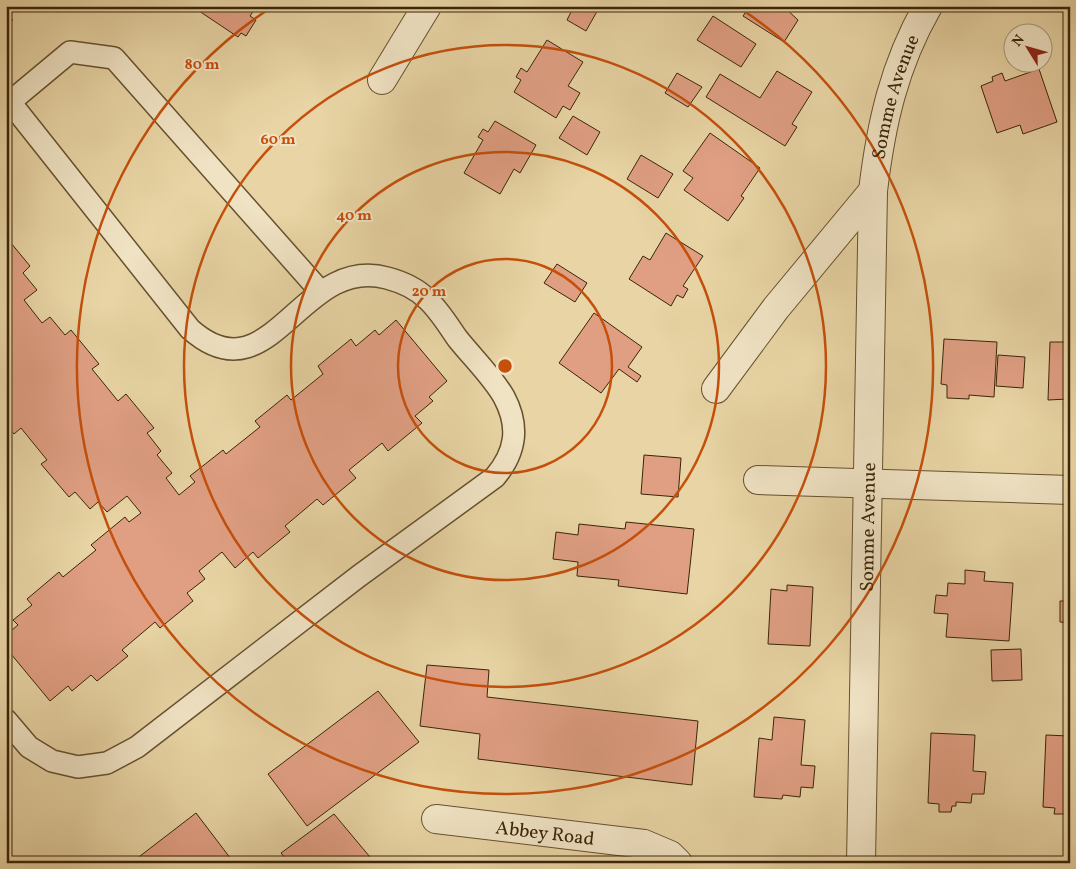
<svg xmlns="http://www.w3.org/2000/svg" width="1076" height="869" font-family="Vollkorn,serif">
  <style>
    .building { fill: #e09f83; stroke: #3a2508 }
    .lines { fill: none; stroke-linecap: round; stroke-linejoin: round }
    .lane-casing { stroke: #66512f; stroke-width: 24 }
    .street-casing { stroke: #66512f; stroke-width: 30 }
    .lane { stroke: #f0e3c4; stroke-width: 21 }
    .street { stroke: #f0e3c4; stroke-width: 28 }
    .ring { fill: none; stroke: #c54f0b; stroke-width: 2.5 }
    .labels { text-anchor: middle; stroke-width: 4; stroke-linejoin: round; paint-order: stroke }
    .street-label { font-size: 19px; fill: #3a2508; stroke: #f0e3c4 }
    .centre { fill: #c54f0b; stroke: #f0e3c4; stroke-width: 2.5 }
    .ring-label { font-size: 15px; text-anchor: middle; font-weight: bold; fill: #c54f0b; stroke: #f0e3c4; stroke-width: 4; stroke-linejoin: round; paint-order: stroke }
  </style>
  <rect width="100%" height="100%" fill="#e8d4a4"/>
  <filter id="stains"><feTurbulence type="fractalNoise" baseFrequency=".004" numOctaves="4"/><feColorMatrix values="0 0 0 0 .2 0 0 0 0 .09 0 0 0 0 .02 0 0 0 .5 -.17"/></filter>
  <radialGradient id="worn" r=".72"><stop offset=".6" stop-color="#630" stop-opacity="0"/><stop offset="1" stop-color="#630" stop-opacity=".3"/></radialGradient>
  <path class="building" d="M6,6h14l-11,10 4,4 -7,6z
    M198,6h59l-7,10 6,4 -10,16 -5,-3 -3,4 -42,-28z
    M560,6h40l-14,25 -19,-11 4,-8z
    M750,6h33l15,14 -14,22 -41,-26z
    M806,6h12l-2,5z
    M713,16l43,28 -15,23 -44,-27z
    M547,40l36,22 -15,24 12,7 -10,17 -7,-4 -7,12 -42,-26 7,-12 -5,-3 5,-9 6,4z
    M1039,69l18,53 -34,12 -3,-9 -23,8 -16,-47 12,-5 -1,-4 10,-4 3,8z
    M777,71l35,21 -20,32 5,3 -12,19 -79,-49 14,-23 40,24z
    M677,73l25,14 -14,20 -23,-14z
    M573,116l27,16 -13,23 -28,-17z
    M495,121l41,24 -16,28 -6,-4 -14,25 -36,-21 19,-33 -5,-3 5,-8 5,3z
    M710,133l50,35 -19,28 3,2 -16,23 -44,-31 9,-12 -10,-7z
    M641,155l32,19 -15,24 -31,-19z
    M666,233l37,23 -20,30 5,3 -5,9 -6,-3 -6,11 -42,-27 14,-23 7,4z
    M6,237l24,29 -7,7 14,17 -13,10 18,23 8,-6 15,18 6,-5 28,34 -7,5 26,32 8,-7 28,34 -7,5 14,18 -4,4 15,18 -6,5 13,17 16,-13 -5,-6 33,-26 3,4 34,-27 -5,-6 32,-26 4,5 32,-26 -5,-8 33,-27 5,7 19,-16 4,5 17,-15 51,61 -18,16 4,4 -18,15 7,7 -34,28 -6,-8 -33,27 7,8 -33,27 -6,-6 -32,27 5,6 -32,26 -5,-6 -18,16 -13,-16 -23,19 6,8 -18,14 6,8 -33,27 -5,-6 -33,28 6,6 -31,25 -6,-6 -19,16 -4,-5 -18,15 -44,-53v-13l12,-10 -5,-5 19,-15 -5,-6 32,-27 4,5 33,-27 -5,-5 34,-28 4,5 12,-9 -14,-17 -20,16 -9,-10 -8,7 -15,-17 -6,5 -28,-33 6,-4 -26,-32 -7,6 -8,-10z
    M557,264l30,19 -12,19 -31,-19z
    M594,313l48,34 -14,20 13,9 -4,6 -18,-13 -18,24 -42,-30z
    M944,339l53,3 -3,55 -25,-2v4l-22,-1v-13l-6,-1z
    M1050,342h20v61h-3l1,-4 -20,1z
    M998,355l27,2 -2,31 -27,-2z
    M644,455l37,3 -3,39 -37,-3z
    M626,522l68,7 -7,65 -69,-8 1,-6 -42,-4 1,-14 -25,-3 3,-27 22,3 1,-11 46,5z
    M965,570l20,2 -1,9 29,2 -4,58 -63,-4 2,-23 -14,-1 2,-18 11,1 1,-13 17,1z
    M787,585l26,2 -3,59 -42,-2 3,-55 16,2z
    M1060,601h10v22l-10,-1z
    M1021,649l1,31 -30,1 -1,-31z
    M427,665l62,5 -2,27 211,24 -6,64 -214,-26 2,-25 -60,-8z
    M378,691l41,51 -112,84 -39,-52z
    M774,717l31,3 -4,45 14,1 -2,22 -12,-1 -1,10 -17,-2 -1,4 -28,-2 5,-59 13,2z
    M931,733l44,2 -2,36 13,1 -2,22h-12l-1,9 -15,-1v4h-4l-1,6h-12v-8l-11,-1z
    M1046,735l23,1 1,71h-4v7h-12l1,-6 -12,-1z
    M196,813l38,50h-103z
    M334,814l41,49h-86l-8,-10z"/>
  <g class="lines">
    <g class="lane-casing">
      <path id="lane" d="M6,720l23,27 23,14 26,6 29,-4 30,-16 222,-171 136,-99c21,-25 25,-50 9,-80 -12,-21 -32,-40 -47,-59 -9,-13 -18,-28 -30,-39 -11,-11 -25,-17 -40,-21 -87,-24 -116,123 -197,51l-180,-227 60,-50 44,6 206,233"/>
    </g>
    <g class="street-casing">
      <g id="street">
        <path d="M382,80l45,-74"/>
        <path d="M716,389l60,-81 97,-117"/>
        <path d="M758,480l312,10"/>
        <path id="s1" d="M436,819l208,25 26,11 8,8"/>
        <path id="s2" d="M861,863l12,-672c8,-67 21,-126 55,-185"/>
      </g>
    </g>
    <use href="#lane" class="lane"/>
    <use href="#street" class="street"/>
  </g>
  <g class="ring">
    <circle cx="505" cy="366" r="107"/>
    <circle cx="505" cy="366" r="214"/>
    <circle cx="505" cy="366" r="321"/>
    <path d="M738 7A428 428 0 1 1 272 7"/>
  </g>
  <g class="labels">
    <g class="street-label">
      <text dy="7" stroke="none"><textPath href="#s2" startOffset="769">Somme Avenue</textPath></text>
      <text dy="7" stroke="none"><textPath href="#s2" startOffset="336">Somme Avenue</textPath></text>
      <text dy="7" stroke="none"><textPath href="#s1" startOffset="110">Abbey Road</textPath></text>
    </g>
  </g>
  <circle cx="505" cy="366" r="8" class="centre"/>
  <g class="ring-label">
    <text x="202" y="69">80 m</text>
    <text x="278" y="144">60 m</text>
    <text x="354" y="220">40 m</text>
    <text x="429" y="296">20 m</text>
  </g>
  <rect width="1076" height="869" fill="none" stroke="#e8d4a4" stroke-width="25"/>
  <rect x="8" y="8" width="1061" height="854" fill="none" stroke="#3a2508" stroke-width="2.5"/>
  <rect x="12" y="12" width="1051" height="844" fill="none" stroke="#3a2508"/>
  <g transform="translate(1028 48) rotate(307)"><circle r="24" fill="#f0e3c4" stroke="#a79779"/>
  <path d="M0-4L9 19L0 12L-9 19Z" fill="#8f2418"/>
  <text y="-8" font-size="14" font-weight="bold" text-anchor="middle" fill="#3a2508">N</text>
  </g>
  <rect width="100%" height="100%" filter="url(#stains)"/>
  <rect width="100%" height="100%" fill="url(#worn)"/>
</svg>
